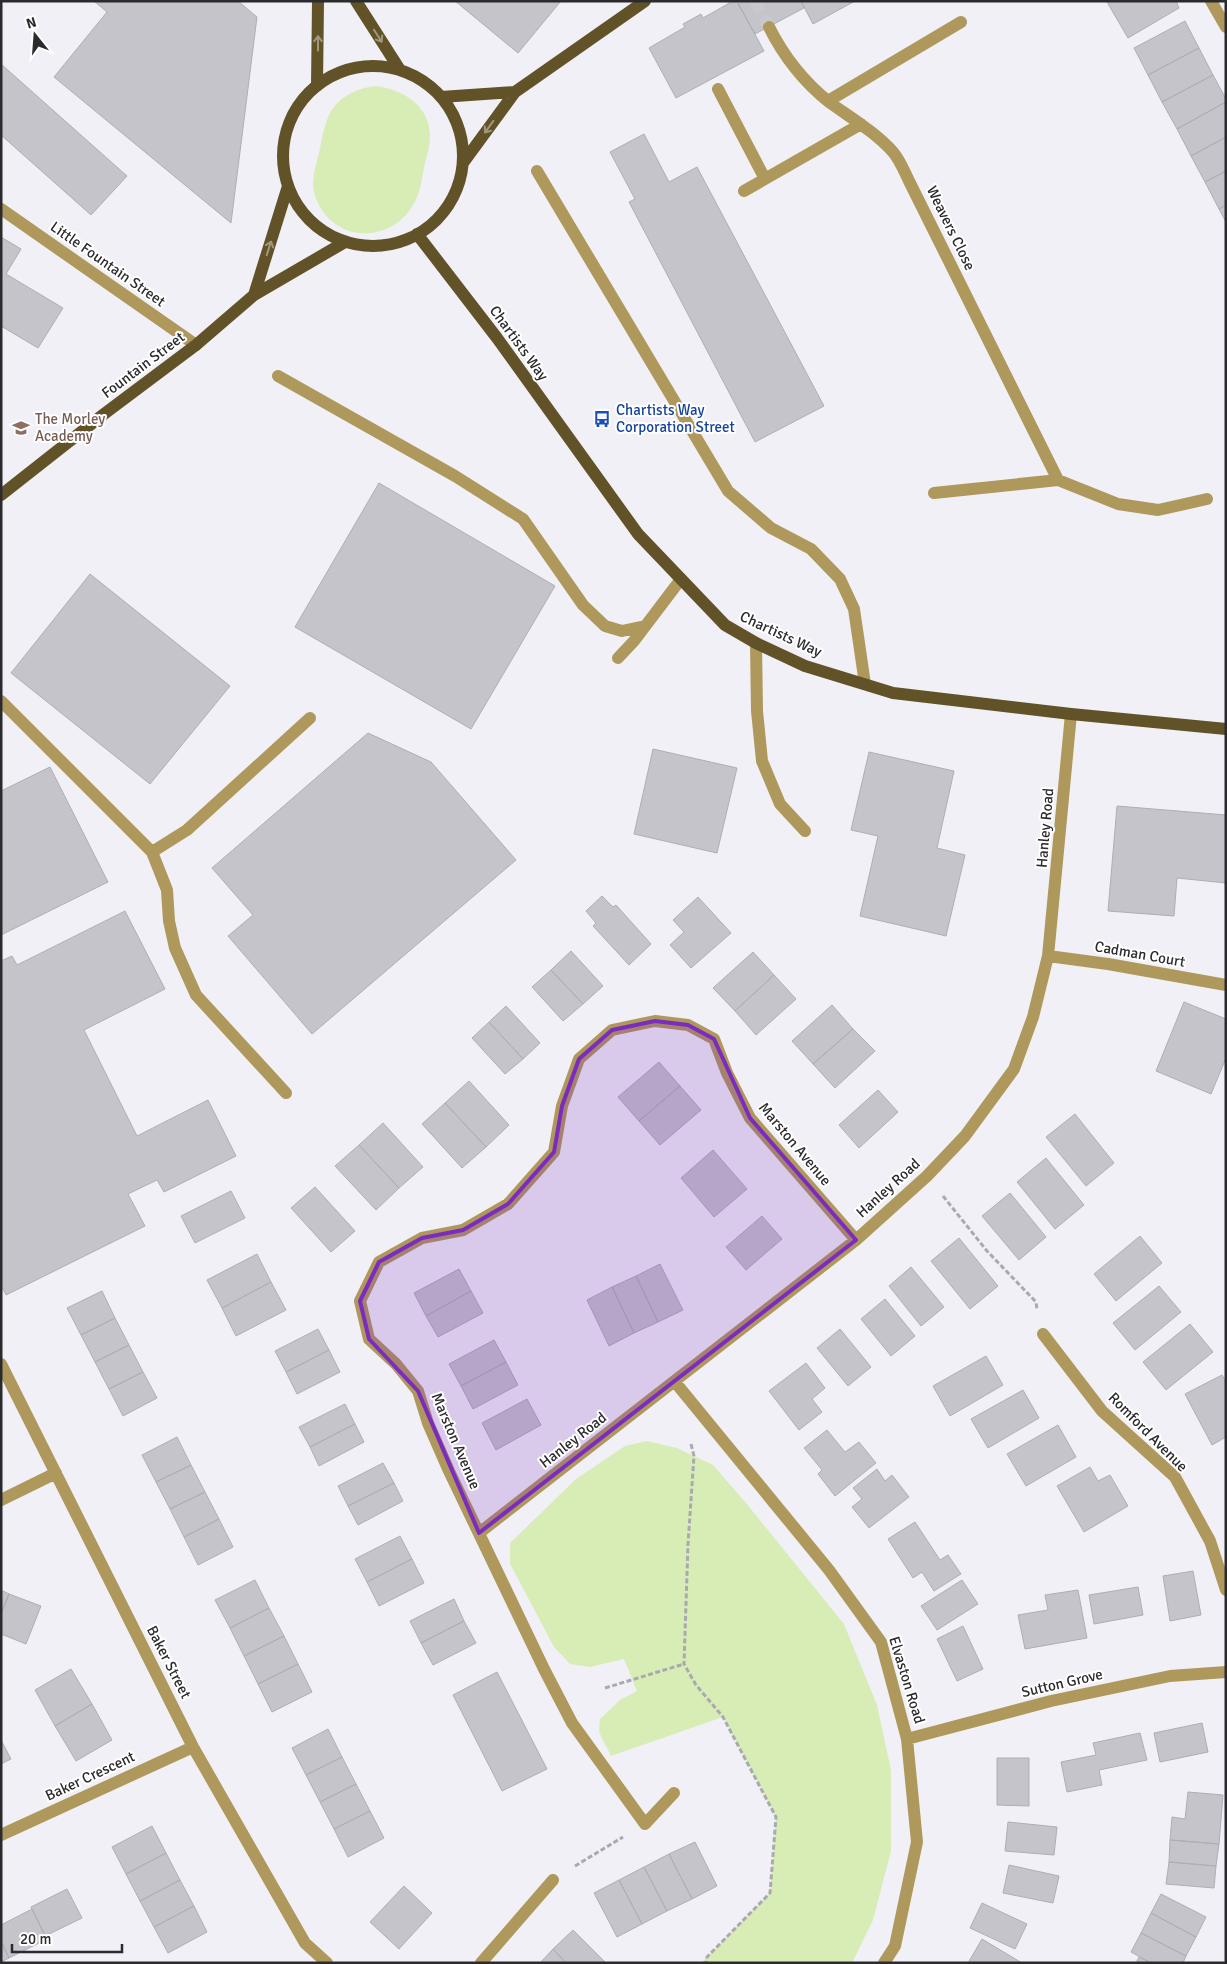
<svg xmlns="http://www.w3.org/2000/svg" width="1227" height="1964" font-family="Signika,sans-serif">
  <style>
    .green { fill: #d8edb5 }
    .building { fill: #c5c4cb; stroke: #afaeb4 }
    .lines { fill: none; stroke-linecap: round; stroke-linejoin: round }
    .minor-tunnel { stroke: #c9c8cf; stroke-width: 12; stroke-dasharray: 12 6; stroke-linecap: butt }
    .path { stroke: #aaa9af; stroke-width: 3; stroke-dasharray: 5 2.5; stroke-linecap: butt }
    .minor { stroke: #ae985c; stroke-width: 12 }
    .major { stroke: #615228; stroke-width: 12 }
    .oneway { stroke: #a0977e }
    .marked { fill: #7b2cbf; fill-opacity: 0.2; stroke: #7b2cbf; stroke-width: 4; stroke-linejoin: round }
    .labels { text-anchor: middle; stroke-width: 4; stroke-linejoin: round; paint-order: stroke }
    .street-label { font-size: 15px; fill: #2b2a2d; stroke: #fff }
    .transit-label { font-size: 15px; fill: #164399; stroke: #fff; text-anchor: start }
    .education-label { font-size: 15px; fill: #785e54; stroke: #fff; text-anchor: start }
  </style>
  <rect width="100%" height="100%" fill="#f1f0f7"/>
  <path class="green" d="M375,86c28,3 56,20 55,52 0,9 -4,20 -6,30 -2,9 -3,20 -7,29 -10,26 -37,41 -64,35 -22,-5 -41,-28 -40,-51 1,-11 5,-23 7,-33 3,-14 5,-28 13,-40 11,-14 26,-20 42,-22z
    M647,1441l30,7 36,17 33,38 98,121 33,81 14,65v81l-18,69 -21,43h-151l69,-70 6,-76 -53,-100 -112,39 -12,-24 1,-13 20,-19 17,-9 -13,-32 -34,8 -20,-3 -16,-17 -44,-83v-21l66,-64 49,-33z"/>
  <path class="building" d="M94,1h144l19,16 -26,206 -177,-146 53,-65z
    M455,1h106l-43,52z
    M733,1h4l27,50 -88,47 -27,-50 36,-21 -2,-3 18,-10 2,4z
    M742,1h59l3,7 -49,26 -17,-30z
    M801,1h54l-42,23z
    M1109,1h67l3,7 -51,30 -21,-36z
    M1185,21l14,27 -51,27 -14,-27z
    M1199,48l14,27 -51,27 -14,-27z
    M1,64l126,112 -36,39 -90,-80z
    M1213,75l13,24v3l-49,27 -15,-27z
    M1226,102v35l-35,19 -14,-27z
    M644,134l25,48 28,-15 127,239 -69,36 -126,-240 6,-3 -25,-47z
    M1226,137v34l-21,11 -14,-26z
    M1226,171v34l-7,4 -14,-27z
    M1226,205v17l-7,-13z
    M1,237l20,12 -15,25 57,34 -25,40 -37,-22z
    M379,483l176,103 -84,143 -176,-102z
    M90,574l140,112 -80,98 -139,-111z
    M368,733l63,29 85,98 -204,174 -84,-98 25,-21 -41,-47z
    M653,749l84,19 -20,85 -83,-19z
    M869,752l85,19 -17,77 28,7 -19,81 -86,-20 18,-80 -27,-6z
    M50,767l58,115 -107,53v-144z
    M1117,806l109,9v68l-49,-5 -3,38 -66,-5z
    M602,896l11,11 3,-2 35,39 -22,21 -36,-39 3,-3 -10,-12z
    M698,897l33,36 -40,35 -21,-23 14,-13 -11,-12z
    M125,911l40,78 -81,41 53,106 71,-36 28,56 -72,36 -7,-12 -29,14 17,32 -139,69 -5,-10v-324l11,-5 5,9z
    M571,951l32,35 -20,18 -32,-34z
    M753,952l21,23 -39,36 -22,-23z
    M551,970l32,34 -20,17 -31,-34z
    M774,975l22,24 -40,36 -21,-24z
    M1184,1002l42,17v39l-15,36 -55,-23z
    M832,1005l21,24 -40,35 -21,-23z
    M506,1006l34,37 -17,16 -34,-37z
    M489,1022l34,37 -18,15 -33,-36z
    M853,1029l22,22 -40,37 -22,-24z
    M659,1062l21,24 -41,35 -21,-24z
    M469,1081l40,44 -23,22 -41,-44z
    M680,1086l21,24 -41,35 -21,-24z
    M878,1090l20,22 -39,36 -20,-23z
    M445,1103l41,44 -24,21 -40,-44z
    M1075,1114l39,49 -28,23 -40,-49z
    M383,1123l40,44 -24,21 -40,-43z
    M359,1145l40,43 -23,22 -41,-44z
    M713,1150l34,39 -33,28 -33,-39z
    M1046,1158l38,47 -29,24 -38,-47z
    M315,1187l40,44 -24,21 -40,-44z
    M231,1191l14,27 -50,25 -14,-27z
    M1010,1193l36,44 -27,23 -37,-44z
    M762,1216l20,23 -36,31 -20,-23z
    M1140,1236l22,27 -46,38 -22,-27z
    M959,1238l39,48 -28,23 -39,-48z
    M257,1254l14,28 -49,26 -15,-28z
    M660,1264l23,46 -25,12 -22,-46z
    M911,1267l33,40 -23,19 -32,-40z
    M459,1269l12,22 -45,25 -12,-23z
    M636,1276l22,46 -24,11 -22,-46z
    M271,1282l15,28 -50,26 -14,-28z
    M1159,1286l22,26 -46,38 -22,-27z
    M612,1287l22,46 -25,13 -22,-46z
    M102,1291l13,27 -34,17 -14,-27z
    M471,1291l12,22 -45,24 -12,-21z
    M885,1299l30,37 -24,20 -30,-37z
    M115,1318l14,27 -34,17 -14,-27z
    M1190,1324l23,28 -47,38 -23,-28z
    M318,1329l11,21 -43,22 -11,-21z
    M840,1329l31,38 -23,19 -31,-38z
    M494,1340l12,22 -45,24 -12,-22z
    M129,1345l14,27 -34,17 -14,-27z
    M329,1350l11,22 -43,22 -11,-22z
    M986,1356l17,29 -53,31 -17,-30z
    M506,1362l12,23 -45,24 -12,-23z
    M806,1363l19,25 -13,11 10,13 -23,18 -30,-39z
    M143,1372l14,26 -34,18 -14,-27z
    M1222,1375l4,7v55l-14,8 -27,-51z
    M1023,1390l16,28 -51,30 -17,-29z
    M527,1399l14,26 -45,25 -14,-27z
    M345,1404l10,20 -45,23 -11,-20z
    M355,1424l9,18 -45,24 -9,-19z
    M1058,1425l18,32 -50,29 -19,-32z
    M827,1430l18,22 14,-10 17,21 -41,33 -17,-22 4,-4 -18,-22z
    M177,1437l14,28 -35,17 -14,-27z
    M383,1463l11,20 -46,23 -10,-20z
    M191,1465l14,27 -35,17 -14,-27z
    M1090,1467l8,14 12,-6 18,31 -44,26 -27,-46z
    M877,1469l8,12 7,-6 17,22 -40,31 -17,-21 10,-8 -9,-11z
    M394,1483l9,18 -45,24 -10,-19z
    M205,1492l14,27 -35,18 -14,-28z
    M219,1519l14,28 -35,18 -14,-28z
    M915,1522l25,38 8,-5 13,19 -27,17 -12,-19 -9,6 -25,-39z
    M400,1536l12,23 -45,23 -12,-23z
    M412,1559l12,24 -45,23 -12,-24z
    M1193,1571l8,44 -31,6 -7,-45z
    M255,1580l14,28 -39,20 -15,-28z
    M962,1580l16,24 -41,26 -16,-24z
    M1138,1587l5,28 -49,9 -5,-29z
    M1,1590l8,4 -8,20z
    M1078,1590l9,48 -62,11 -7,-34 30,-5 -3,-15z
    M9,1594l32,12 -15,38 -25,-10v-20z
    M454,1599l10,22 -43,22 -11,-22z
    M269,1608l15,28 -40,20 -14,-28z
    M464,1621l12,22 -43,22 -12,-22z
    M963,1626l20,43 -26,12 -20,-42z
    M284,1636l14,28 -40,20 -14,-28z
    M298,1664l14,28 -40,20 -14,-28z
    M71,1669l21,35 -37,22 -20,-36z
    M497,1672l50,97 -45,22 -49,-96z
    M92,1704l20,36 -36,21 -21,-35z
    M1202,1723l6,29 -48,10 -6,-29z
    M328,1729l14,28 -36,18 -14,-27z
    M1140,1733l7,27 -48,10 3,15 -35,7 -6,-30 35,-7 -3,-12z
    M1,1740l10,19 -10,5z
    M342,1757l14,27 -36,18 -14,-27z
    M997,1758h32v48l-32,-1z
    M356,1784l14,27 -36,18 -14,-27z
    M1188,1792l35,3 -4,49 -49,-4 2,-23 13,2z
    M370,1811l14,27 -36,19 -14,-28z
    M1008,1822l49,5 -3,28 -49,-4z
    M152,1826l14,27 -40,21 -14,-27z
    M1170,1840l49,4 -3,22 -47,-4z
    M695,1842l22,44 -25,13 -23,-45z
    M166,1853l14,27 -40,21 -14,-27z
    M669,1854l23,45 -25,12 -23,-44z
    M1169,1862l47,4 -2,22 -48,-4z
    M1009,1865l50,11 -6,27 -50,-10z
    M644,1867l23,44 -25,13 -23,-44z
    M180,1880l14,26 -40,21 -14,-26z
    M619,1880l23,44 -25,13 -23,-44z
    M404,1886l28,27 -33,36 -29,-27z
    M67,1889l15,29 -37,18 -14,-29z
    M1161,1894l45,23 -10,20 -45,-24z
    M982,1903l45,21 -12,25 -45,-21z
    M194,1906l13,26 -39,21 -14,-26z
    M32,1909l15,30 -38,19 -8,-17v-16z
    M1151,1913l45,24 -10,19 -45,-23z
    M573,1930l33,33h-40l-13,-14z
    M1141,1933l45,23 -3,7h-32l-20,-11z
    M982,1939l40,24h-54z
    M1,1941l8,17 -8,4z
    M553,1949l13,14h-26z
    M1139,1957l12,6h-15z"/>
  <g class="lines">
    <path class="minor-tunnel" d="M755,1l14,26"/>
    <path class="path" d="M943,1196l44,55 49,51 1,8
      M691,1444l3,12 -6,88 -4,120 12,21 27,32 53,100 -6,76 -63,64 -1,6
      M605,1688l79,-24
      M575,1866l48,-29"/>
    <path class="minor" d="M1211,1l15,26
      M769,27c14,28 35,55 60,75 22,16 46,30 64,50 7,8 12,21 17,31l148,297
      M718,89l47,90
      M828,101l133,-79
      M537,171l191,320 43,37 40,21 29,30 14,30 11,75
      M744,191l117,-67
      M1,209l195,136
      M278,376l177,100 68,43 60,86 22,21 17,5 23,-5
      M934,493l124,-13 60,24 40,6 49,-11
      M756,643l1,68 5,50 18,43 25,27
      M618,658l16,-17 47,-62
      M1,701l151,151 15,38 2,31 6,27 21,47 90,98
      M152,852l35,-22 123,-112
      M1048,956l60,8 118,21
      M1043,1334l59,77 73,66 35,64 16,49
      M1,1364l192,383 112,196 22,20
      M675,1382l154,188 52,72 26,97 10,103 -22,104 -11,17
      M1,1500l55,-27
      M479,1533l377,-293 71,-64 38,-40 49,-67 19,-52 15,-61 23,-242
      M907,1739l144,-38 119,-25 56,-4
      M674,1793l-29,31 -73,-101 -28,-54 -95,-198 -21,-48 -10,-32 -22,-27 -27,-25 -9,-38 19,-39 43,-24 41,-8 45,-26 46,-52 8,-46 17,-47 33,-29 43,-9 33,4 26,14 13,34 23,45 106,122
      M1,1835l192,-88
      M481,1963l72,-83"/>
    <path class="major" d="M356,1l44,69
      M283 156a90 90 0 1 1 180 0a90 90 0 1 1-180 0Z
      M317,86l1,-85
      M441,97l74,-5
      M463,163l52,-71 130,-91
      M417,234l80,104 141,196 87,91 31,18 49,23 88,27 178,21 155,15
      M254,295l34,-109
      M1,495l103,-81 92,-69 58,-50 91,-53"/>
  </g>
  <defs><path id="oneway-shaft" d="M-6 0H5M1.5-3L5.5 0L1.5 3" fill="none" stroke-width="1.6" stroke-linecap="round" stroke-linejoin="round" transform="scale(1.25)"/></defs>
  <g class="oneway">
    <use href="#oneway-shaft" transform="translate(378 36) rotate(57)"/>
    <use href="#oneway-shaft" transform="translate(318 43) rotate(-90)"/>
    <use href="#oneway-shaft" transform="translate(489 127) rotate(126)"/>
    <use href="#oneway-shaft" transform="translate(269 248) rotate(-72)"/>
  </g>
  <path class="marked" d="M655,1021l33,4 26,14 36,79 106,122 -377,293 -61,-142 -49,-52 -9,-38 19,-39 43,-24 41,-8 45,-26 46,-52 8,-46 17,-47 33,-29z"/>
  <defs>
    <g id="bus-bare" transform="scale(1.35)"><path d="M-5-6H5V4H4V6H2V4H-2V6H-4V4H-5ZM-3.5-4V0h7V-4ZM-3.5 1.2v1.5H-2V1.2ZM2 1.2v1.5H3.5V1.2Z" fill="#1a4fb4" stroke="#fff" stroke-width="2.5" paint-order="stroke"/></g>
    <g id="school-bare" transform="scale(1.35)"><path d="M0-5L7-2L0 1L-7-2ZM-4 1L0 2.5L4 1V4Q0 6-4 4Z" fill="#8d6e63" stroke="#fff" stroke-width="2.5" paint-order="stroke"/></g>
  </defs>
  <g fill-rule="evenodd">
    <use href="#bus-bare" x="602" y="419"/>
    <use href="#school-bare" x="21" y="428"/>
  </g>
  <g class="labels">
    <g class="street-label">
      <text transform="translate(951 228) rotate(64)" y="5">Weavers Close</text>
      <text transform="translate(108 264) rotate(35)" y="5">Little Fountain Street</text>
      <text transform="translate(519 343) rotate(54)" y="5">Chartists Way</text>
      <text transform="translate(143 365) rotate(-37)" y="5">Fountain Street</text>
      <text transform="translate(781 634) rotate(25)" y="5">Chartists Way</text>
      <text transform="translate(1045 828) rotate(-85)" y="5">Hanley Road</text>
      <text transform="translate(1140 954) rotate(10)" y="5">Cadman Court</text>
      <text transform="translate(795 1144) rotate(50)" y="5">Marston Avenue</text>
      <text transform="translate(888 1188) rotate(-42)" y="5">Hanley Road</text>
      <text transform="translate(1148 1432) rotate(45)" y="5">Romford Avenue</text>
      <text transform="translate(573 1440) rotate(-38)" y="5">Hanley Road</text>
      <text transform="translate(456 1441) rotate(67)" y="5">Marston Avenue</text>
      <text transform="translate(169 1662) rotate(63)" y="5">Baker Street</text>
      <text transform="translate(907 1680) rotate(73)" y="5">Elvaston Road</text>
      <text transform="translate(1062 1683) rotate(-13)" y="5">Sutton Grove</text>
      <text transform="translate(90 1776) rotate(-25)" y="5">Baker Crescent</text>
    </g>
    <g class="transit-label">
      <text x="616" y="415">Chartists Way<tspan x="616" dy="17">Corporation Street</tspan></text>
    </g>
    <g class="education-label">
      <text x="35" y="424">The Morley<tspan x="35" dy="17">Academy</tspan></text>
    </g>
  </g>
  <rect width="1227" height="1964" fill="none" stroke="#2b2a2d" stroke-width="5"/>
  <g transform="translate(35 35) rotate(343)" stroke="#ffffff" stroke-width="4" paint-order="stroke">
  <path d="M0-4L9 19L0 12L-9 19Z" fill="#2b2a2d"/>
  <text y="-8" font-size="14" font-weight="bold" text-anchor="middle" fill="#2b2a2d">N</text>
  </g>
  <path d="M12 1944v8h110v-8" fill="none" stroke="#2b2a2d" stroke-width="2.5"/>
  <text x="20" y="1944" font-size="15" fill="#2b2a2d" stroke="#ffffff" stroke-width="4" paint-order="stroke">20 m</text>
</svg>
